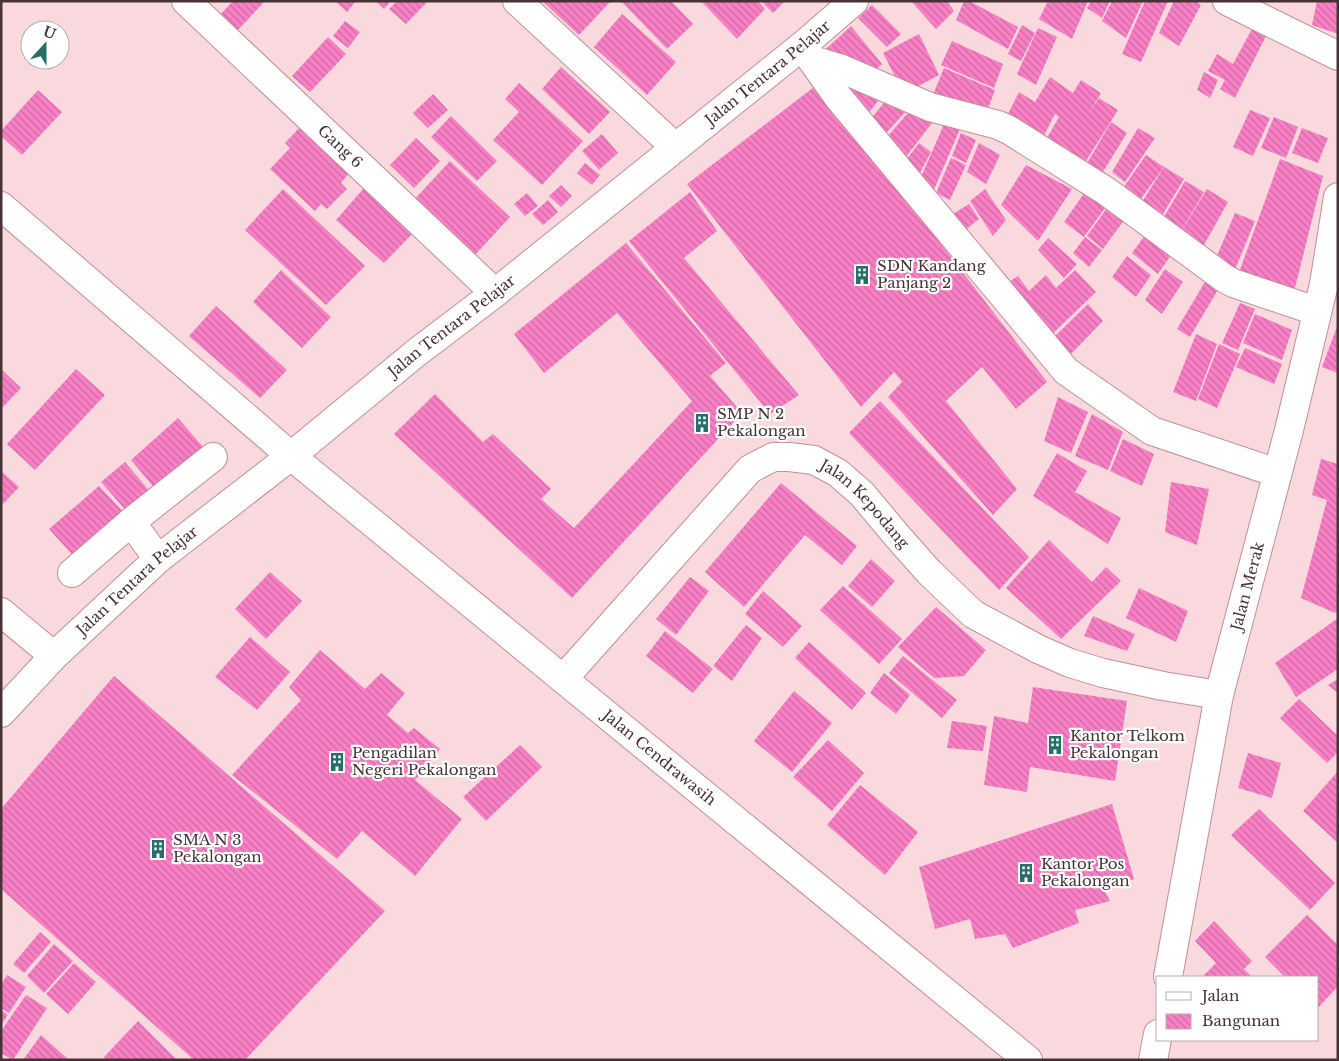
<svg xmlns="http://www.w3.org/2000/svg" width="1339" height="1061" font-family="'Libre Baskerville',serif">
  <style>
    .building { fill: url(#building-back-hatch) }
    .lines { fill: none; stroke-linecap: round; stroke-linejoin: round }
    .minor-casing { stroke: #c18f99; stroke-width: 30 }
    .minor { stroke: #fff; stroke-width: 28 }
    .labels { text-anchor: middle; stroke-width: 4.5; stroke-linejoin: round; paint-order: stroke }
    .street-label { font-size: 15px; fill: #473236; stroke: #fff }
    .poi-label { font-size: 15px; fill: #473236; stroke: #fff; text-anchor: start }
  </style>
  <defs>
    <pattern id="building-back-hatch" width="6" height="6" patternUnits="userSpaceOnUse" patternTransform="scale(1.25)"><rect width="6" height="6" fill="#fa80c6"/><path d="M-1 5l2 2M0 0l6 6M5-1l2 2" fill="none" stroke="#cc69a2"/></pattern>
  </defs>
  <rect width="100%" height="100%" fill="#f9d9de"/>
  <path class="building" d="M233,1h32l-28,30 -17,-16z
    M335,1h21l-9,11z
    M376,1h15l-7,8z
    M397,1h31l-22,23 -17,-15z
    M542,1h69l-32,34z
    M621,1h50l22,23 -26,25z
    M701,1h57l7,8 -28,30z
    M761,1h24l-12,12z
    M911,1h36l7,10 -18,18z
    M964,1h5l49,26 -10,22 -52,-29z
    M1048,1h40l-16,38 -33,-20z
    M1091,1h19l-8,17 -15,-10z
    M1112,1h31l-17,37 -24,-17z
    M1145,1h23l-27,61 -19,-8z
    M1174,1h21l6,4 -22,41 -20,-13z
    M1317,1h21v33l-26,-9z
    M872,5l29,29 -14,13 -29,-29z
    M622,14l54,48 -29,33 -53,-48z
    M345,21l15,11 -12,16 -15,-12z
    M1022,25l13,8 -14,28 -13,-7z
    M851,26l31,38 -11,10 -31,-11 -14,-14z
    M1253,27l14,7 -32,64 -15,-9 5,-9 -17,-9 9,-17 16,10z
    M1038,28l19,9 -21,48 -19,-11z
    M919,34l20,41 -35,19 -21,-41z
    M328,37l18,17 -36,38 -18,-16z
    M952,41l51,23 -9,24 -53,-23z
    M561,67l49,45 -21,22 -47,-45z
    M944,68l51,22 -11,29 -52,-22z
    M1204,72l14,8 -8,18 -13,-8z
    M1050,77l23,16 8,-13 20,13 -12,20 10,-15 19,12 -37,59 -34,-31 12,-21 -4,-3 -16,31 -36,-21 16,-32 16,10z
    M846,79l36,17 -19,24 -27,-32z
    M519,83l64,58 -41,44 -49,-45 26,-28 -14,-13z
    M818,84l229,298 -31,27 -34,-42 -36,34 71,88 -24,26 -105,-118 14,-15 -8,-10 -33,35 -174,-223z
    M38,90l24,22 -40,43 -21,-19v-5z
    M433,94l15,16 -20,18 -15,-15z
    M887,99l22,9 -31,34 -13,-16z
    M912,108l20,15 -33,43 -17,-23z
    M1250,110l20,8 -17,38 -20,-9z
    M451,116l46,45 -20,20 -46,-44z
    M1274,117l24,10 -12,31 -25,-10z
    M1111,122l16,11 -26,42 -15,-10z
    M944,124l16,5 -27,63 -15,-8z
    M301,126l49,46 -9,11 6,6 -20,20 -6,-5 -6,7 -45,-42 20,-21 -5,-5z
    M1138,128l17,10 -30,44 -13,-10z
    M1302,128l26,10 -10,25 -26,-10z
    M961,133l15,7 -10,23 -14,-7z
    M602,134l16,19 -19,17 -17,-19z
    M416,138l24,23 -26,27 -24,-23z
    M919,143l12,9 -17,32 -14,-16z
    M979,143l21,12 -14,29 -19,-12z
    M1146,155l18,12 -27,37 -16,-13z
    M951,158l15,7 -16,35 -14,-7z
    M1280,159l43,17 -30,120 -56,-18z
    M450,161l60,56 -36,39 -61,-55z
    M585,163l15,12 -8,10 -15,-12z
    M1026,165l46,24 -34,52 -37,-36z
    M1164,167l20,12 -27,45 -20,-14z
    M1185,181l19,11 -24,41 -19,-11z
    M561,185l11,11 -11,11 -12,-11z
    M364,188l49,45 -29,30 -48,-43z
    M283,189l82,77 -39,39 -81,-75z
    M985,189l21,31 -13,16 -23,-35z
    M1087,189l21,15 -24,33 -20,-15z
    M1207,189l21,13 -24,43 -22,-15z
    M690,192l27,39 -33,27 115,137 -29,19 -141,-173z
    M527,193l11,13 -13,10 -11,-12z
    M548,200l10,12 -15,13 -11,-11z
    M969,204l10,15 -20,16 -11,-18z
    M1109,205l16,14 -22,30 -16,-13z
    M1235,213l20,8 -21,51 -20,-9z
    M1146,234l25,21 -13,19 -26,-21z
    M1085,237l17,13 -13,17 -16,-14z
    M1048,238l29,26 -13,14 -26,-28z
    M626,243l100,120 -16,13 32,37 -170,185 -178,-164 41,-40 48,48 10,-8 58,55 -10,10 33,29 118,-127 -75,-88 -73,60 -30,-39z
    M1127,256l24,19 -15,22 -24,-20z
    M1165,269l18,13 -21,32 -17,-14z
    M281,270l50,47 -29,31 -49,-46z
    M1075,270l21,22 -51,49 -42,-55 15,-10 11,15 17,-16 10,13z
    M1206,280l13,8 -29,49 -13,-8z
    M1240,303l15,6 -17,41 -16,-7z
    M1088,304l15,17 -35,36 -16,-18z
    M216,306l71,64 -27,28 -71,-62z
    M1255,314l37,16 -10,30 -39,-17z
    M1338,324v49l-16,-6z
    M1196,334l21,10 -21,57 -23,-9z
    M1219,344l21,10 -23,54 -19,-9z
    M1245,348l37,16 -8,20 -38,-17z
    M1,369l20,19 -20,21z
    M76,369l29,26 -70,75 -28,-26z
    M1058,397l30,15 -17,41 -27,-12z
    M880,401l149,156 -30,33 -150,-157z
    M1092,414l31,18 -15,38 -33,-14z
    M178,418l26,30 -47,43 -26,-31z
    M1123,439l31,15 -12,32 -32,-15z
    M1057,453l30,18 -12,21 46,26 -13,26 -75,-48z
    M1321,459l17,5v147l-3,2 -34,-15 26,-98 -15,-5z
    M125,462l27,32 -23,20 -28,-32z
    M1,471l18,16 -18,19z
    M1171,482l38,7 -12,56 -32,-13z
    M781,483l76,63 -15,19 -37,-30 -61,72 -39,-35z
    M99,486l28,30 -50,44 -28,-31z
    M1049,540l43,42 14,-15 15,14 -60,58 -55,-51z
    M871,559l24,22 -23,26 -24,-21z
    M270,572l32,29 -36,38 -31,-30z
    M690,577l19,14 -33,44 -20,-16z
    M843,586l59,53 -23,25 -59,-54z
    M1139,588l49,23 -12,31 -50,-24z
    M763,591l39,35 -19,21 -38,-33z
    M936,607l50,43 -22,26 -30,2 -36,-31z
    M1093,616l42,18 -8,17 -43,-15z
    M1338,618v51l-42,28 -21,-34z
    M746,625l16,13 -30,43 -19,-15z
    M665,631l48,38 -20,24 -47,-37z
    M250,637l40,35 -33,38 -42,-33z
    M809,642l57,51 -14,17 -57,-52z
    M320,650l45,39 16,-16 24,20 -18,22 21,18 6,-5 26,21 -25,31 47,39 -47,57 -53,-45 -25,28 -105,-84 69,-75 -12,-13z
    M903,656l54,44 -15,18 -53,-45z
    M884,673l26,22 -14,19 -26,-21z
    M114,676l271,235 -140,149h-51l-193,-171v-80z
    M1338,679v14l-10,-8z
    M1033,687l94,14 -12,80 -85,-14 -3,25 -43,-7 10,-69 34,7z
    M794,691l38,32 -40,49 -38,-31z
    M1299,699l39,37v16l-11,11 -47,-45z
    M952,721l35,5 -4,25 -36,-3z
    M828,740l36,33 -32,38 -39,-34z
    M520,745l22,22 -56,54 -23,-24z
    M1248,753l33,10 -9,35 -34,-10z
    M1338,771v72l-35,-32z
    M860,785l58,47 -33,43 -58,-50z
    M1112,804l22,75 -30,11 6,11 -35,9 4,13 -66,25 -8,-14 -30,5 -5,-20 -35,10 -16,-62z
    M1259,809l76,74 -25,27 -79,-75z
    M1307,915l31,30v41l-20,22v-31h-33l-20,-20z
    M1214,921l38,40 -8,8 8,8h-50l14,-14 -21,-22z
    M40,932l11,10 -27,31 -11,-9z
    M54,944l19,17 -29,32 -17,-17z
    M74,963l22,19 -28,32 -22,-20z
    M7,975l19,12 -17,26 -8,-5v-23z
    M26,995l21,13 -34,52 -12,-7v-22z
    M1,1010l7,5 -7,10z
    M138,1021l39,39h-70l-3,-3z
    M41,1035l28,25h-46z"/>
  <g class="lines">
    <g class="minor-casing">
      <g id="minor">
        <path id="s1" d="M186,1l309,292"/>
        <path d="M517,1l158,146"/>
        <path d="M1227,1l111,55"/>
        <path d="M802,46l36,51 228,274 86,60 125,42"/>
        <path d="M812,60l30,9 88,38 68,18 11,5 97,61 118,87 9,5 83,28"/>
        <path id="s2" d="M1,206l290,250 737,604"/>
        <path d="M131,522l27,37"/>
        <path d="M72,573l59,-51 82,-65"/>
        <path d="M1,612l53,44"/>
        <path id="s3" d="M563,679l187,-210 23,-12h16l25,3 24,13 24,21 36,43 31,35 44,42 65,35 32,14 33,10 60,13 56,9"/>
        <path id="s4" d="M1,713l53,-57 104,-97 133,-103 125,-103 79,-60 307,-247 52,-45"/>
        <path id="s5" d="M1168,977l51,-282 70,-265 35,-146 14,-87"/>
        <path d="M1153,1060l5,-26"/>
      </g>
    </g>
    <use href="#minor" class="minor"/>
  </g>
  <defs>
    <g id="building-bare" transform="scale(1.5)"><path d="M-4-6H4V6H1V3H-1V6H-4ZM-2.5-4.3h1.7v1.8h-1.7ZM.8-4.3h1.7v1.8H.8ZM-2.5-1h1.7V.8h-1.7ZM.8-1h1.7V.8H.8Z" fill="#266f68" stroke="#fff" stroke-width="2.5" paint-order="stroke"/></g>
  </defs>
  <g fill-rule="evenodd">
    <use href="#building-bare" x="862" y="275"/>
    <use href="#building-bare" x="702" y="423"/>
    <use href="#building-bare" x="1055" y="745"/>
    <use href="#building-bare" x="337" y="762"/>
    <use href="#building-bare" x="158" y="849"/>
    <use href="#building-bare" x="1026" y="873"/>
  </g>
  <g class="labels">
    <g class="street-label">
      <text dy="5" stroke="none"><textPath href="#s4" startOffset="1000">Jalan Tentara Pelajar</textPath></text>
      <text dy="5" stroke="none"><textPath href="#s1" startOffset="212">Gang 6</textPath></text>
      <text dy="5" stroke="none"><textPath href="#s4" startOffset="595">Jalan Tentara Pelajar</textPath></text>
      <text dy="5" stroke="none"><textPath href="#s3" startOffset="416">Jalan Kepodang</textPath></text>
      <text dy="5" stroke="none"><textPath href="#s4" startOffset="190">Jalan Tentara Pelajar</textPath></text>
      <text dy="5" stroke="none"><textPath href="#s5" startOffset="399">Jalan Merak</textPath></text>
      <text dy="5" stroke="none"><textPath href="#s2" startOffset="859">Jalan Cendrawasih</textPath></text>
    </g>
    <g class="poi-label">
      <text x="877" y="271">SDN Kandang<tspan x="877" dy="17">Panjang 2</tspan></text>
      <text x="717" y="419">SMP N 2<tspan x="717" dy="17">Pekalongan</tspan></text>
      <text x="1070" y="741">Kantor Telkom<tspan x="1070" dy="17">Pekalongan</tspan></text>
      <text x="352" y="758">Pengadilan<tspan x="352" dy="17">Negeri Pekalongan</tspan></text>
      <text x="173" y="845">SMA N 3<tspan x="173" dy="17">Pekalongan</tspan></text>
      <text x="1041" y="869">Kantor Pos<tspan x="1041" dy="17">Pekalongan</tspan></text>
    </g>
  </g>
  <rect width="1339" height="1061" fill="none" stroke="#473236" stroke-width="5"/>
  <rect x="1156" y="976" width="162" height="65" fill="#ffffff" stroke="#b5adaf"/>
  <rect x="1166" y="992" width="25" height="8" fill="#ffffff" stroke="#b5adaf"/>
  <text x="1202" y="1001" font-size="15" fill="#473236">Jalan</text>
  <rect x="1166" y="1014" width="25" height="15" fill="url(#building-back-hatch)" stroke="#b5adaf"/>
  <text x="1202" y="1026" font-size="15" fill="#473236">Bangunan</text>
  <g transform="translate(45 45) rotate(21)"><circle r="24" fill="#ffffff" stroke="#b5adaf"/>
  <path d="M0-4L9 19L0 12L-9 19Z" fill="#266f68"/>
  <text y="-8" font-size="14" font-weight="bold" text-anchor="middle" fill="#473236">U</text>
  </g>
</svg>
